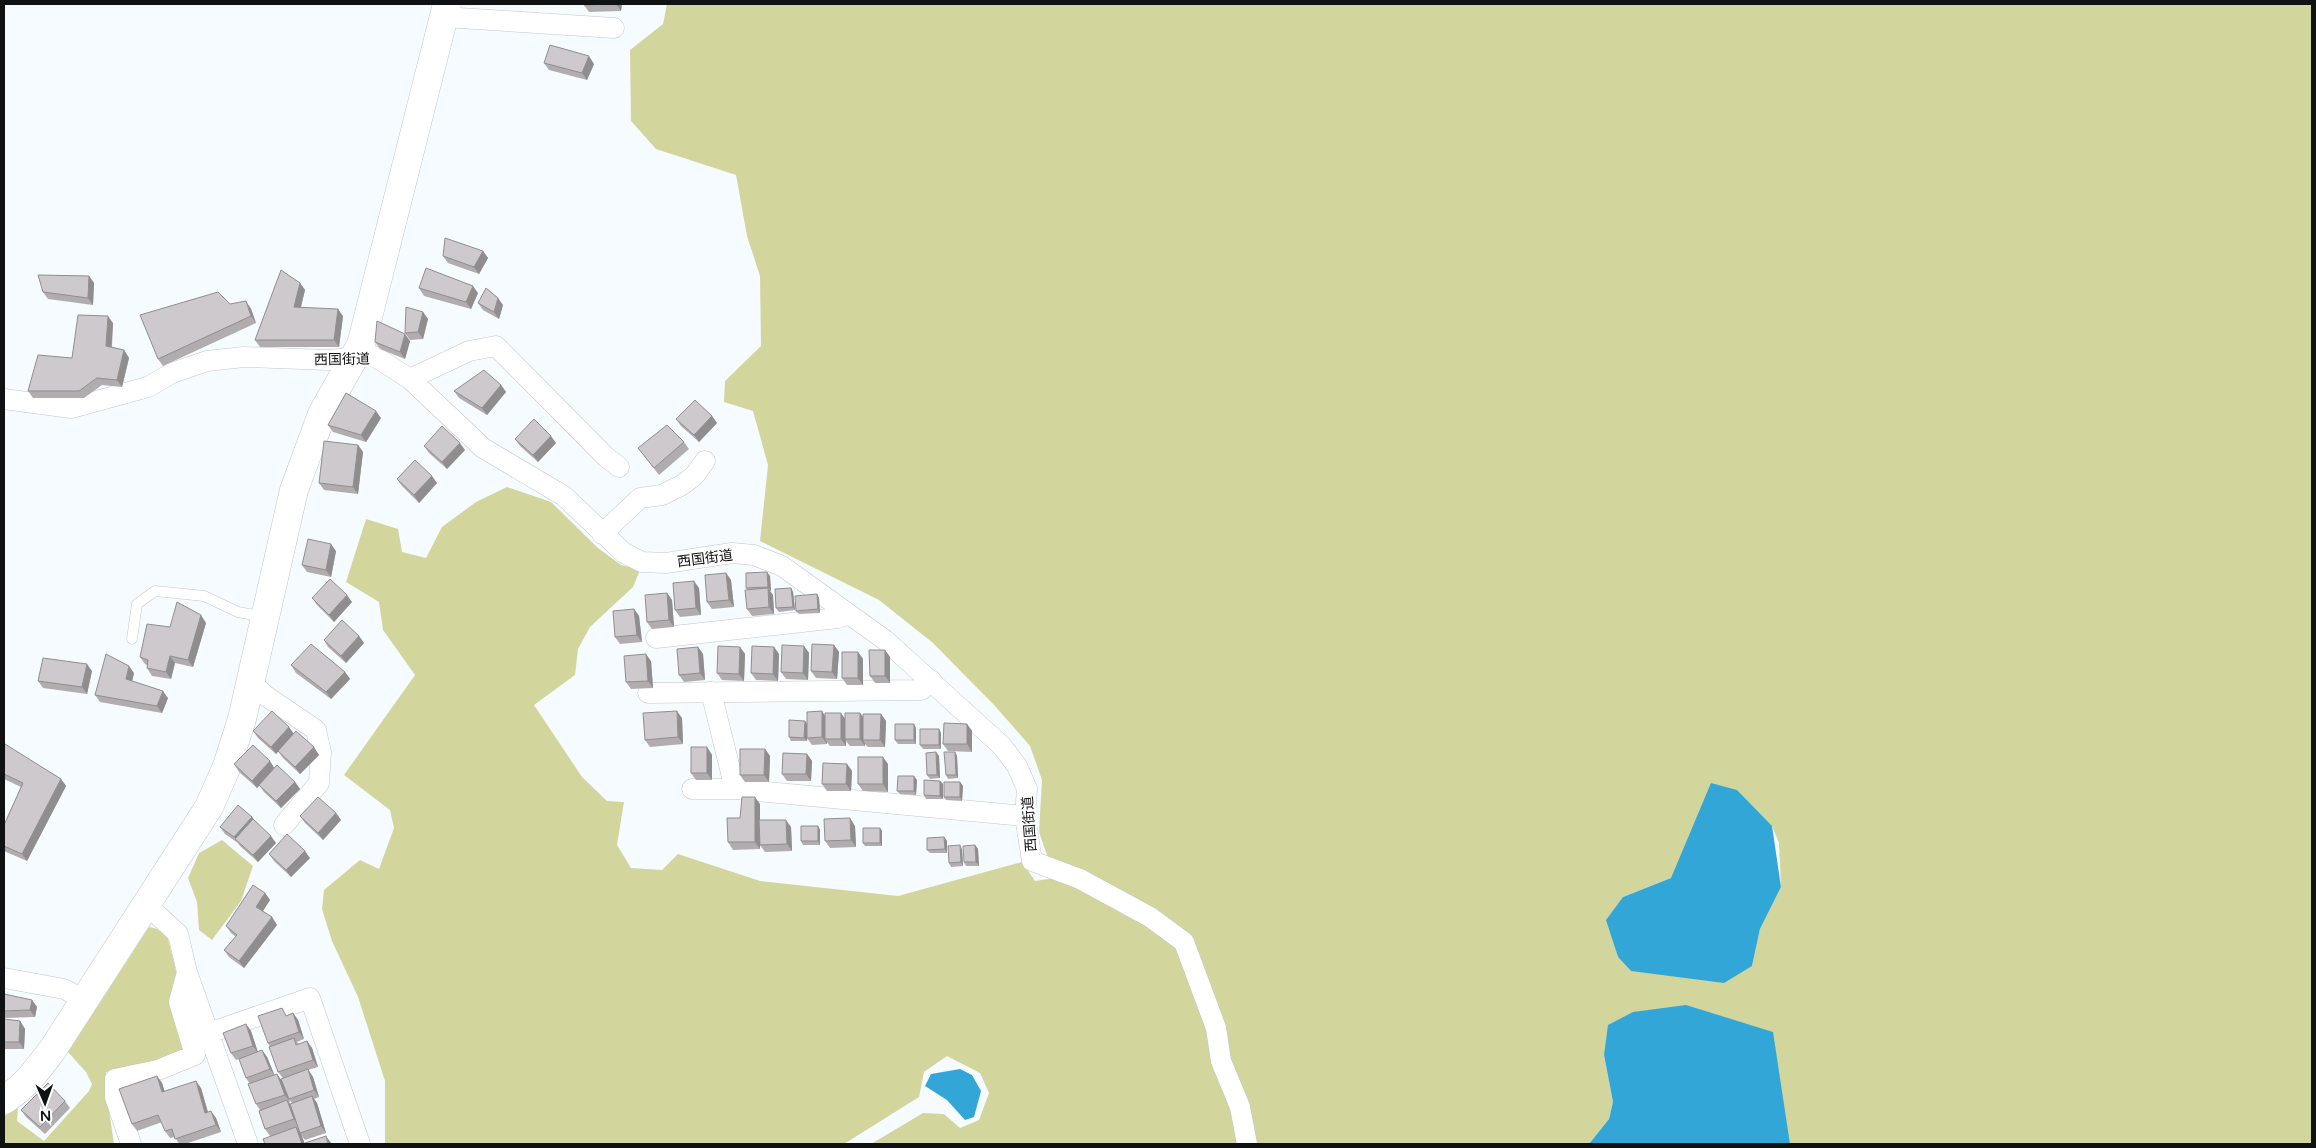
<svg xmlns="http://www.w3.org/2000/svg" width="2316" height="1148" font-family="'Varela Round','Noto Sans JP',sans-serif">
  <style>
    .green { fill: #d2d69d; fill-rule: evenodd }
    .water { fill: #32a7d7 }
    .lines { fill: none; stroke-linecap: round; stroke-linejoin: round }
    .lane-casing { stroke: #c2c6ca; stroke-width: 11 }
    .street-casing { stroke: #c2c6ca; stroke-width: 21 }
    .secondary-casing { stroke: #c2c6ca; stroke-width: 29 }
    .lane { stroke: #fff; stroke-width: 10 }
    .street { stroke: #fff; stroke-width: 20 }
    .secondary { stroke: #fff; stroke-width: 28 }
    .wall { fill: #b1adaf; fill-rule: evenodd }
    .shaded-wall { fill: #908d8f }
    .building { fill: #cec9cc; stroke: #908d8f }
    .labels { text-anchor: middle; stroke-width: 4.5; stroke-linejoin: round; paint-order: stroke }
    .street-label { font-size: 14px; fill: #101113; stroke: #fff }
  </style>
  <rect width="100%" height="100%" fill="#f6fbff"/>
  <path class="green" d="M667,4h1645v1140h-523l-185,-89 9,47 -4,17 -20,25h-718l52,-31 21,1 16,14 19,-8 10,-27 -9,-20 -33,-17 -23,16 -5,25 -75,47h-459v-63l-27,-84 -26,-56 -10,-32 2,-19 36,-30 19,9 15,-41 -4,-18 -46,-35 71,-100 -32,-45 -4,-28 -33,-20 20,-63 32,10 4,23 24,6 16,-31 34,-25 31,-15 44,15 47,46 23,17 19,5 -7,17 -43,40 -12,22 -3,26 -41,30 48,72 25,24 17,1 -7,43 14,23 31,2 16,-16 82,27 138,15 124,-34 13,19 20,-3 -16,-46 3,-52 -12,-34 -35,-40 -62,-63 -54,-43 -119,-59 8,-76 -15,-54 -29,-9 1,-21 36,-35 -1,-70 -13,-40 -11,-61 -80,-26 -25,-28 -1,-71 33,-26zM1772,826l7,17 2,44 -21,42 -8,37 -121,5 -13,-14 -11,-37 16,-23 48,-19z
    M222,840l31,26 -12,35 -29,39 -13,-10 -2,-28 -9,-24 11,-25z
    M149,927l17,4 12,48 11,69 -57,21 -26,3v18l8,54h-110v-28l14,-8 -1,13 27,20 45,-50 3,-7 -6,-12 -18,-20z"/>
  <path class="water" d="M1711,783l26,7 35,36 9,61 -21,42 -8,37 -28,17 -93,-12 -13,-14 -12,-37 17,-23 48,-19z
    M1686,1005l87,27 17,112h-201l20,-25 4,-17 -9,-47 4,-30 25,-13z
    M960,1069l12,6 9,16 -7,26 -9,3 -18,-20 -22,-14 6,-12z"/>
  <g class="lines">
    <g class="lane-casing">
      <path id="lane" d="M132,639l5,-35 18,-13 49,5 34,16 26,5"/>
    </g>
    <g class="street-casing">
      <path id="street" d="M444,17l170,11
        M410,379l59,-28 27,-5 110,111 13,10
        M4,399l67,9 77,-21 24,-14 35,-12 37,-4 84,3 46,-4 36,23 73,69 81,48 60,57 18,9 24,1 66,-10 22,2 28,11 103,74 117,106 15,20 10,23 -2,27 7,45 48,18 70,38 34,25 32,86 5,33 19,46 7,37
        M602,534l38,-36 22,-3 20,-10 12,-9 11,-15
        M656,638l182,-20 11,-4
        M251,682l15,14 50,34 5,22 -2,31 -35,42
        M711,692l24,97
        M648,693l273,-3 11,-9
        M692,789h43l290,27
        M146,904l32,30 9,38 61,172
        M4,978l60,11 21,11
        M209,1033l101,-35 50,146
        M131,1144l-16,-47v-18l43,-9 37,-15 -16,-53 8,-30"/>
    </g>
    <g class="secondary-casing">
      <path id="secondary" d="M4,1100c21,-13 34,-31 49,-51l156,-242 18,-41 15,-47 52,-229 28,-76 39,-69 86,-341"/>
    </g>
    <use href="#lane" class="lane"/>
    <use href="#street" class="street"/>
    <use href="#secondary" class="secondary"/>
  </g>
  <path class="wall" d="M584,4h38l-1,7 -32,1 -5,-7z
    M544,63l50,1 -7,16 -38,-10z
    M483,251l5,7 -9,16 -31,-11 -5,-7z
    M89,276l5,7 -1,22 -45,-6 -5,-7z
    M300,283l5,7 -4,17 42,9 -4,31h-79l-5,-7z
    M419,288l59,5 -7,16 -47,-13z
    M478,303l25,2 -4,14 -16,-9z
    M230,304l21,5 5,14 -93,43 -5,-7z
    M423,312l5,7 -5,20 -13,1 -5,-7z
    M113,323l-1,24 12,3 5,8 -7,29 -20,-2 -18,13h-51l-5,-7 44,-33z
    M410,341l-5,18 -25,-10 -5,-7z
    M501,385l5,7 -19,23 -28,-17 -5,-7z
    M712,416l5,7 -18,19 -18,-16 -5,-7z
    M381,418l-15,24 -33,-10 -5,-7z
    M515,439l41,4 -18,19 -18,-16z
    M684,442l5,7 -30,26 -21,-27z
    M358,445l5,7 -5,42 -34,-4 -5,-7z
    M424,446l41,4 -18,19 -18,-16z
    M397,479l40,4 -18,20 -17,-17z
    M336,551l-5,26 -24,-5 -5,-7z
    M726,573l5,7 3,27 -22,2 -5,-7z
    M770,576l1,15h-2l4,4 1,19 -22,2 -5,-7 1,-19 -2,-2z
    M699,588l2,27 -21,2 -5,-7z
    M791,588l2,4 2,18 -16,2 -3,-4z
    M667,593l5,7 2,27 -22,2 -5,-7z
    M817,594l2,4 1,15 -21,1 -3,-3z
    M312,598l40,4 -18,20 -17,-17z
    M634,609l5,7 3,26 -22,2 -5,-7z
    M206,623l-13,44 -18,-4 -4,16 -19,-3 -5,-8v-3l-2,-1 -5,-7 30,-30z
    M359,636l5,7 -18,20 -18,-16 -4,-7z
    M834,645l5,7 -2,27 -21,-1 -5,-7z
    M804,646l5,7 -1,27 -22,-1 -5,-7z
    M698,647l5,7 2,26 -21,2 -5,-7z
    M740,647l5,7 -1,27 -22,-1 -5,-7z
    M774,647l5,7 -1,27 -22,-1 -5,-7z
    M885,650l5,7v26h-15l-5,-7z
    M858,652l5,7v26h-16l-5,-7z
    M651,661l2,27 -22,1 -5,-7z
    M291,665l54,7 5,7 -19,20 -35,-26z
    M92,671l-5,23 -44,-6 -5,-7z
    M134,673l-2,8 36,17 -6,15 -62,-11 -5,-7z
    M860,713l3,4 18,-3 5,7 -1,26h-17l-3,-3v2h-15l-4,-5v5h-16l-3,-4v2l-15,1 -5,-7v3h-16l-2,-4 16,-16 2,3 18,-9 20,4z
    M682,718l1,26 -33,3 -5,-7z
    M967,724l5,7v21l-24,-1 -5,-7z
    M916,728v16h-18l-3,-4z
    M939,729l2,4v16h-18l-3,-4z
    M253,731l41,3 25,21 -19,19 -17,-16 -5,-7 -2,3 -18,-16z
    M4,746l57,33 5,7 -39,75 -23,-10v-26l17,-38 -17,-8z
    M707,747l5,8v25h-16l-5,-7z
    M765,749l5,7 -1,26h-24l-5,-7z
    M936,752l3,4 1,22 -10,1 -3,-4z
    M955,752l2,4 1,22 -10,1 -2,-4z
    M807,754l5,7 -1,20h-24l-5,-7z
    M234,764l41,4 20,14 5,7 -19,19 -17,-16 -5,-7 -2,3 -18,-16z
    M847,764l5,7 -1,20h-24l-5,-7z
    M888,764v28l-25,-1 -5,-7z
    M917,780l-1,15 -16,-1 -3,-3z
    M940,781l3,3v15h-17l-2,-4z
    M960,782l3,4 -1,15 -16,-1 -2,-3z
    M760,804v16l31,7 1,24 -27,1 -5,-7v4l-27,1 -5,-8 12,-24z
    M336,813l5,7 -18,20 -18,-17 -5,-7z
    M252,817l3,4 21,22 -18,19 -18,-16 -2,-3 -13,-9 -5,-7z
    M818,826l2,4v15h-17l-2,-4z
    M855,826l1,21 -26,1 -5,-7z
    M880,828l2,3v15h-17l-2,-3z
    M944,837l3,4v12h-17l-3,-3z
    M975,845l3,4 1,17h-13l-2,-4z
    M962,849l1,17 -12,1 -2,-4z
    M269,854l41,4 -19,19 -17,-16z
    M265,893l5,7 -7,11 9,6 5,8 -33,43 -15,-11 -5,-7 12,-13 -5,-4 -5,-7z
    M4,994l28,6 5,7 -2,10 -31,1z
    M293,1013l5,7 6,19 -7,3 2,2 8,-3 5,7 6,19 -10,3 5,7 6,20 -5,2 3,4 9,30 -21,7 -4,-5 4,9h-40l5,-8 -5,-7 -5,-19 -4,-6 -6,-20 -4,-6 -7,-19 -3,1 -5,-7 15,-29 5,7 7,21 4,-2 5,7 7,18 8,5 1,-2 -5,-6 -8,-25 -2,-4 20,-28zM284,1087l5,12 3,4 -1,3 -2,-4h1z
    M4,1019l16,2 5,8 -1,20h-20z
    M157,1076l5,7 3,9 36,-4 7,24 8,6 5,14 -36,12h-6l-4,-7 -5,1 -5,-7 -3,-9 -25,9 -5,-7z
    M65,1101l5,7 -25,26 -19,-17 -5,-7z"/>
  <path class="shaded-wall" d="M616,4h6l-1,7z
    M589,56l5,8 -7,16 -5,-7z
    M483,251l5,7 -9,16 -5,-7z
    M89,276l5,7 -1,22 -5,-7z
    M300,283l5,7 -6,24 -5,-7z
    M473,286l5,7 -7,16 -5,-7z
    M498,298l5,7 -4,14 -5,-7z
    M246,301l5,8 5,14 -5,-7z
    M338,309l5,7 -4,31 -5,-7z
    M423,312l5,7 -5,20 -5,-7z
    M108,316l5,7 -2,30 -5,-7z
    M405,334l5,7 -5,18 -5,-7z
    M124,350l5,8 -7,29 -5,-7z
    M501,385l5,7 -19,23 -5,-7z
    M376,411l5,7 -15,24 -5,-7z
    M712,416l5,7 -18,19 -5,-7z
    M551,436l5,7 -18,19 -5,-7z
    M460,443l5,7 -18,19 -5,-7z
    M358,445l5,7 -5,42 -5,-7z
    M432,476l5,7 -18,20 -5,-8z
    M331,544l5,7 -5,26 -5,-7z
    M767,572l3,4 1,15 -3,-4z
    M726,573l5,7 3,27 -5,-7z
    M694,581l5,7 2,27 -5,-7z
    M768,588l5,7 1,19 -5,-7z
    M791,588l2,4 2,18 -2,-3z
    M667,593l5,7 2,27 -5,-7z
    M817,594l2,4 1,15 -2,-4z
    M347,595l5,7 -18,20 -5,-7z
    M634,609l5,7 3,26 -5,-7z
    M201,615l5,8 -13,44 -5,-7z
    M359,636l5,7 -18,20 -5,-7z
    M834,645l5,7 -2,27 -5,-7z
    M804,646l5,7 -1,27 -5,-7z
    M698,647l5,7 2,26 -5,-7z
    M740,647l5,7 -1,27 -5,-7z
    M774,647l5,7 -1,27 -5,-7z
    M885,650l5,7v26l-5,-7z
    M858,652l5,7v26l-5,-7z
    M646,654l5,7 2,27 -5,-7z
    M170,656l5,7 -4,16 -5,-7z
    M87,664l5,7 -5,23 -5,-7z
    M129,666l5,7 -3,13 -5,-7z
    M345,672l5,7 -19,20 -5,-7z
    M163,691l5,7 -6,15 -5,-7z
    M677,711l5,7 1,26 -5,-7z
    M822,711l5,8 -2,20 2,3v2l-5,-7z
    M841,713l5,7 -1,19 1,2v5l-5,-7z
    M860,713l5,7 -2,20 2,4v2l-5,-7z
    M881,714l5,7 -1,26 -5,-7z
    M805,721l3,4 -1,16 -3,-3z
    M914,724l2,4v16l-2,-4z
    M967,724l5,7v21l-5,-8z
    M289,727l5,7 -18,20 -5,-7z
    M939,729l2,4v16l-2,-4z
    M314,747l5,8 -19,19 -5,-7z
    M707,747l5,8v25l-5,-7z
    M765,749l5,7 -1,26 -5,-7z
    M936,752l3,4 1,22 -3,-3z
    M955,752l2,4 1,22 -2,-3z
    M807,754l5,7 -1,20 -5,-7z
    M883,757l5,7v28l-5,-8z
    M270,761l5,8 -18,19 -5,-7z
    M847,764l5,7 -1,20 -5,-7z
    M914,776l3,4 -1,15 -2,-4z
    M61,779l5,7 -39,75 -5,-7z
    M940,781l3,3v15l-3,-3z
    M295,782l5,7 -19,19 -5,-7z
    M960,782l3,4 -1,15 -2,-4z
    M755,797l5,7v45l-5,-7z
    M336,813l5,7 -18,20 -5,-7z
    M252,817l5,7 -19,17 -4,-4z
    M850,818l5,8 1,21 -5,-7z
    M786,820l5,7 1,24 -5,-7z
    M818,826l2,4v15l-2,-4z
    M880,828l2,3v15l-2,-3z
    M271,836l5,7 -18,19 -5,-7z
    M944,837l3,4v12l-2,-4z
    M960,845l2,4 1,17 -2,-4z
    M975,845l3,4 1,17 -3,-4z
    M305,851l5,7 -19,19 -5,-7z
    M265,893l5,7 -9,14 -5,-7z
    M272,917l5,8 -33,43 -5,-7z
    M32,1000l5,7 -2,10 -5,-7z
    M293,1013l5,7 6,19 -5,-7z
    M20,1021l5,8 -1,20 -5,-7z
    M246,1024l5,7 7,22 -5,-7z
    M307,1041l5,7 6,19 -5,-7z
    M262,1050l5,7 8,19 -5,-7z
    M308,1069l5,8 6,20 -5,-7z
    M277,1074l5,7 8,21 -5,-7z
    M157,1076l5,7 5,17 -5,-8z
    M196,1081l5,7 9,32 -5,-7z
    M312,1096l5,7 9,30 -5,-7z
    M287,1100l5,7 7,19 -5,-7z
    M211,1111l5,7 5,14 -5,-7z
    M296,1127l5,7 4,10h-3z
    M326,1136l5,7v1h-3z"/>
  <path class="building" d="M584,4h27l-27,1z
    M550,45l39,11 -7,17 -38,-10z
    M445,238l38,13 -9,16 -31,-11z
    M426,268l47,18 -7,16 -47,-14z
    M281,270l19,13 -6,24 44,2 -4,31h-79z
    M38,275l51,1 -1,22 -45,-6z
    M486,288l12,10 -4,14 -16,-9z
    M218,292l12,12 16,-3 5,15 -93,43 -18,-44z
    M406,307l17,5 -5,20 -13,1z
    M78,315l30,1 -2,30 18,4 -7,30 -20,-2 -18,13h-51l10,-36 34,3z
    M377,321l28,13 -5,18 -25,-10z
    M484,370l17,15 -19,23 -28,-17z
    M346,393l30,18 -15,24 -33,-10z
    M695,400l17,16 -18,19 -18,-16z
    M534,419l17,17 -18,19 -18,-16z
    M667,425l17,17 -30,26 -16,-20z
    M442,426l18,17 -18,19 -18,-16z
    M324,441l34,4 -5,42 -34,-4z
    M415,460l17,16 -18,19 -17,-16z
    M308,539l23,5 -5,26 -24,-5z
    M767,572l1,15 -22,1v-15z
    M726,573l3,27 -22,2 -2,-27z
    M330,579l17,16 -18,20 -17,-17z
    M694,581l2,27 -21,2 -2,-27z
    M768,588l1,19 -22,2 -2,-19z
    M791,588l2,19 -17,1 -1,-19z
    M667,593l2,27 -22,2 -2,-27z
    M817,594l1,15 -22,2 -1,-15z
    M177,602l24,13 -13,45 -18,-4 -4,16 -19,-4 1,-8 -8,-3 7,-33 23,3z
    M634,609l3,26 -22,2 -2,-26z
    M342,620l17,16 -18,20 -17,-16z
    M311,644l34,28 -19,20 -35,-27z
    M812,644l22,1 -2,27 -21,-1z
    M782,645l22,1 -1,27 -22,-1z
    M718,646l22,1 -1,27 -22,-1z
    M752,646l22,1 -1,27 -22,-1z
    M698,647l2,26 -21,2 -2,-26z
    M869,650h16v26h-15z
    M842,652h16v26h-16z
    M106,654l23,12 -3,13 37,12 -6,15 -62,-11z
    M646,654l2,27 -22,1 -2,-26z
    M43,658l44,6 -5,23 -44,-6z
    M272,711l17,16 -18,20 -18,-16z
    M677,711l1,26 -33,3 -2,-27z
    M822,711v26l-15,1v-26z
    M825,713h16v26h-16z
    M845,713h15v26h-15z
    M863,714h18l-1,26h-17z
    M789,720l16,1 -1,17 -15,-1z
    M944,723l23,1v20h-24z
    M895,724h19v16h-19z
    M920,729h19v16h-19z
    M296,731l18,16 -19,20 -17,-16z
    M5,744l56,35 -39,75 -18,-8v-21l19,-42 -19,-9v-28z
    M253,745l17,16 -18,20 -18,-17z
    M691,747h16v26h-16z
    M740,749h25l-1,26h-24z
    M936,752l1,23h-10l-1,-22z
    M944,752h11l1,23h-10z
    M783,753l24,1 -1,20h-24z
    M858,757h25v27h-25z
    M823,763l24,1 -1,20h-24z
    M277,765l18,17 -19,19 -17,-16z
    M898,776h16v15h-17z
    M924,780l16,1v15l-16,-1z
    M944,782h16v15h-16z
    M318,797l18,16 -18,20 -18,-17z
    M742,797h13v45h-27l-1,-24h13z
    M238,805l14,12 -18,20 -14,-10z
    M850,818l1,22 -26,1 -1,-22z
    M253,819l18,17 -18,19 -18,-16z
    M759,820h27l1,24 -27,1z
    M801,826h17v15h-17z
    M863,828h17v15h-17z
    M287,834l18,17 -19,19 -17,-16z
    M944,837l1,12 -18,1v-12z
    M960,845l1,17 -12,1 -1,-17z
    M975,845l1,17h-12l-1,-16z
    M253,885l12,8 -9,14 16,10 -33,44 -15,-11 13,-15 -11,-9z
    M4,994l28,6 -2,10 -26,1z
    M282,1008l4,8 7,-3 6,19 -31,11 -10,-27z
    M4,1019l16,2 -1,21h-15z
    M246,1024l7,22 -22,7 -8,-20z
    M294,1038l2,7 11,-4 6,19 -35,12 -9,-25z
    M262,1050l8,19 -24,9 -7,-19z
    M308,1069l6,21 -25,9 -8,-20z
    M277,1074l8,21 -29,9 -8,-20z
    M157,1076l5,16 34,-11 9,32 6,-2 5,14 -41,14 -3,-10 -7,2 -7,-16 -26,9 -13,-35z
    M48,1083l17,18 -25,26 -19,-17z
    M312,1096l9,30 -21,7 -10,-29z
    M287,1100l7,19 -29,10 -6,-18z
    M296,1127l6,17h-37l-2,-5z
    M326,1136l2,8h-23v-1z"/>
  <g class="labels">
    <g class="street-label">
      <text transform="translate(342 359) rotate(-1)" y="5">西国街道</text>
      <text transform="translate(705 558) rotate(-7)" y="5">西国街道</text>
      <text transform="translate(1029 824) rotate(-94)" y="5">西国街道</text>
    </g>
  </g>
  <rect width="2316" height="1148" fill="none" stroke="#101113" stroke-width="10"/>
  <g transform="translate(45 1103) rotate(178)" stroke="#ffffff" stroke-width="4" paint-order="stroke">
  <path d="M0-4L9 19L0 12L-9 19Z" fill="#101113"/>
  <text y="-8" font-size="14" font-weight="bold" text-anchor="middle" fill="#101113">N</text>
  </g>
</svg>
